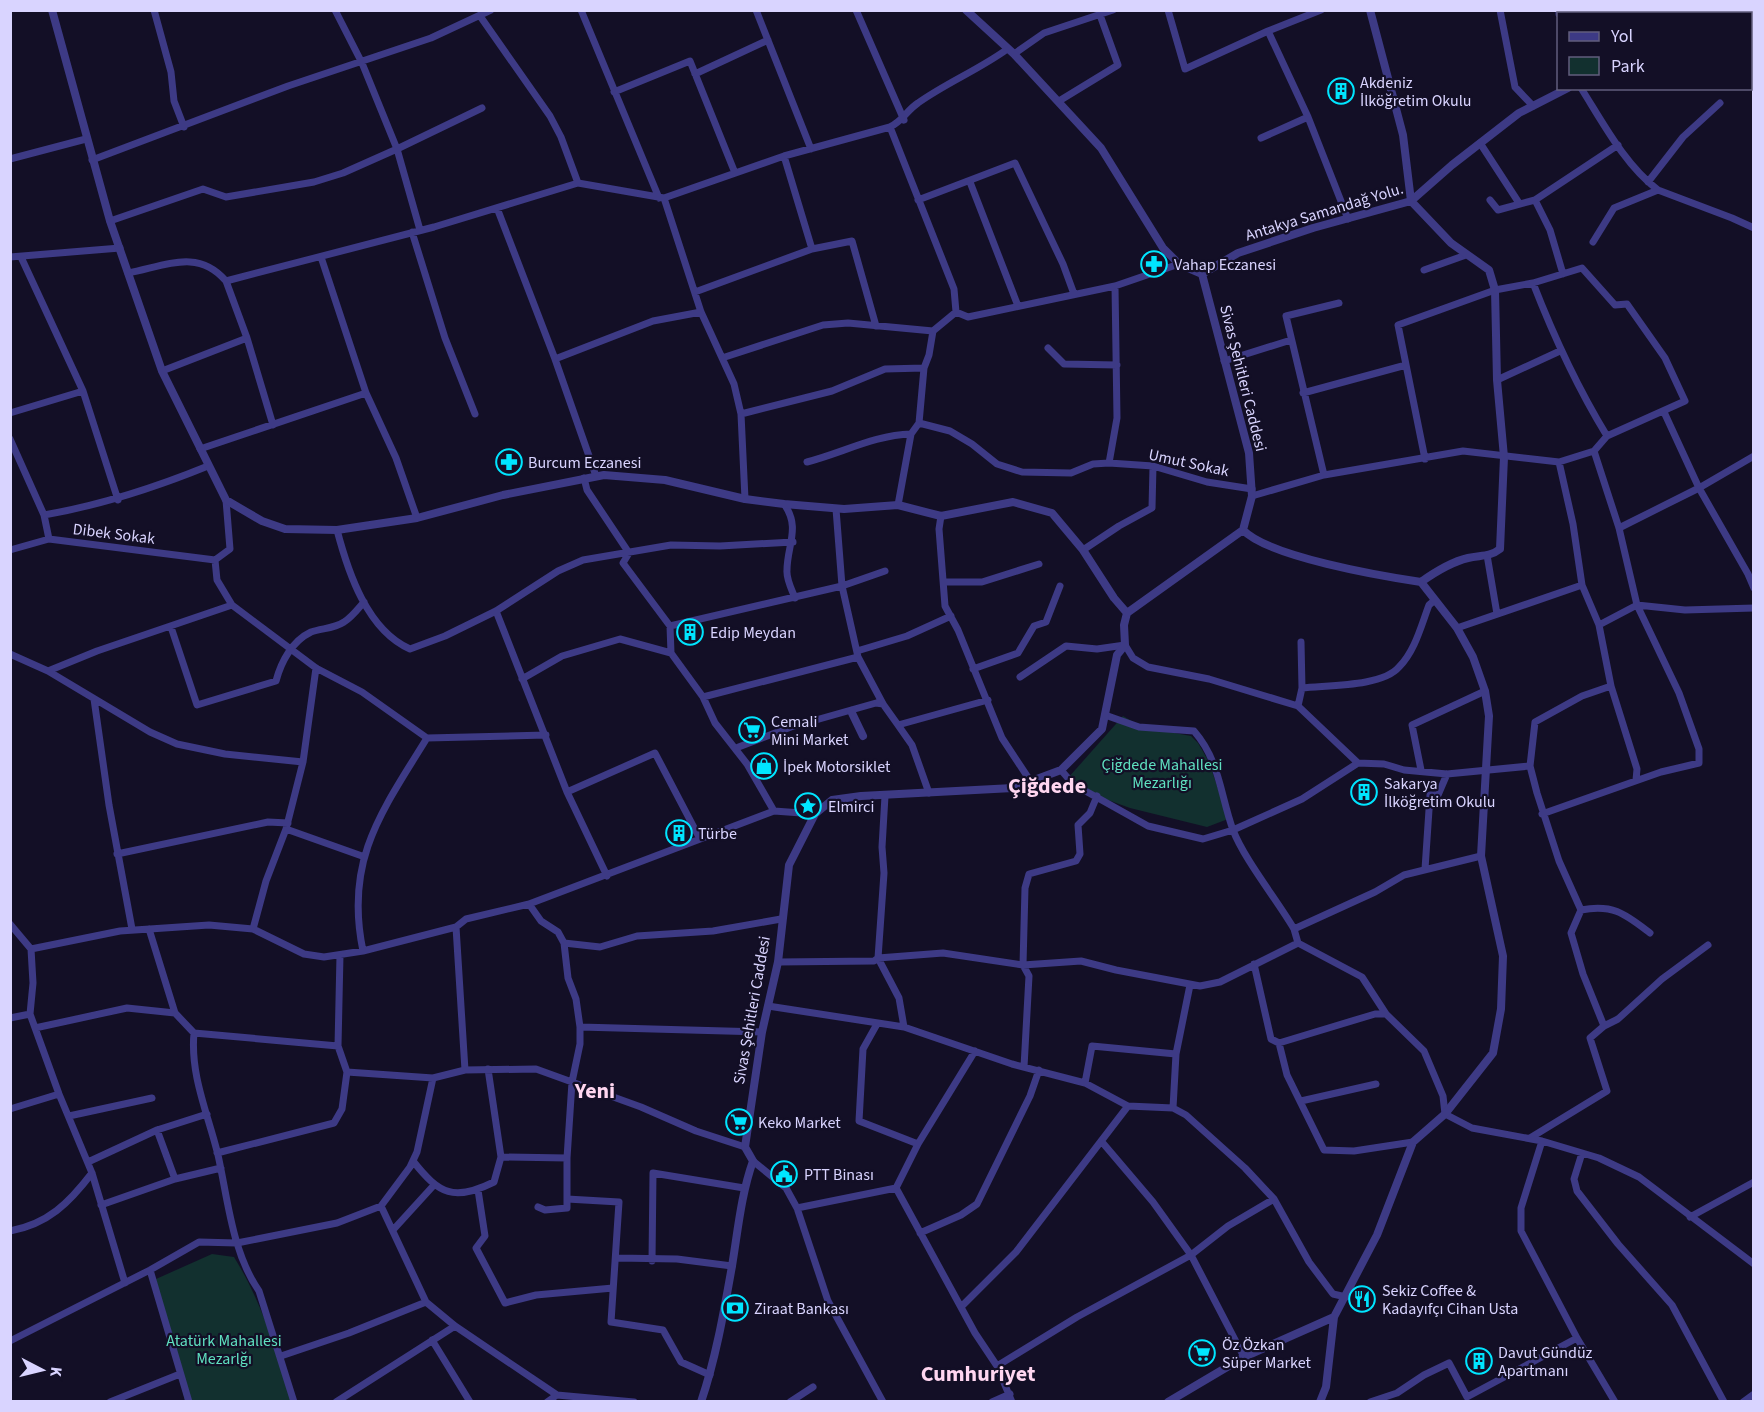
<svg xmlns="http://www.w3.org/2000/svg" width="1764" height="1412" font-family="'Source Sans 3',sans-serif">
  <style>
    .green { fill: #12302f }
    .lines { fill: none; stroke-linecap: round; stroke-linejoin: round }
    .minor { stroke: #3d3a85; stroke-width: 7 }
    .tertiary { stroke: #3d3a85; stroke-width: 8 }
    .labels { text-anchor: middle; stroke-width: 4.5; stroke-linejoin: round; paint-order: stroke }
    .poi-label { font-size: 16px; fill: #d9d4ff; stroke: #130f26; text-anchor: start }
    .street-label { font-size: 16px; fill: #d9d4ff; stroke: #130f26 }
    .park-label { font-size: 16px; fill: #5fe0c0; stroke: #130f26 }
    .district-label { font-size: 22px; font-weight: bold; fill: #ffd6f0; stroke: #130f26 }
  </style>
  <rect width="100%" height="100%" fill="#130f26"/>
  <path class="green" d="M1123,716l19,11 49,9 7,7 11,19 19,57 -21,8 -77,-19 -33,-12 -29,-18z
    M212,1254l22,3c28,45 42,94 59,144h-108l-29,-122z"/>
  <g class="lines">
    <path class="minor" d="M154,10l17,62 3,29 10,26
      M581,10l78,188
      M756,10l55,139
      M856,10l48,110
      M1168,10l17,59 83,-38 53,-21
      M1500,10l15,77 18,19
      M1559,10v4
      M480,16l70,100 11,21 17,46
      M1268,31l40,86 40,102
      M1014,54l30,-21 69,-23
      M695,74l73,-34
      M1581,88c22,35 44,77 77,102l74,28 22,10
      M614,92l76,-31 45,112
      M1059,101l59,-36 -18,-50
      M890,127l64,162 2,23
      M1261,138l47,-21
      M1480,143l39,60
      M784,156l28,93
      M10,159l76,-20
      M92,160l196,-74 143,-48 60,-28
      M970,182l48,124
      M1648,182l35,-45 37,-34
      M664,198l37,114 33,72 7,30 4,85
      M918,200l97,-37 48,101 11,30
      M1490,200l8,10 37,-10
      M497,208l58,151 41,117
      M110,221l93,-32 23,8 88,-15 29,-9 54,-24 -35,-86 -27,-53
      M420,230l-23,-81 85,-41
      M412,232l33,106 30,76
      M1593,242l21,-34 44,-18
      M10,257l110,-9
      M321,257l45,136 30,65 21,60
      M1424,270l42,-15
      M128,273c37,-7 70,-25 98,8l208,-54 144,-44 86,15 120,-42 106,-29c14,-7 16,-16 28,-24 28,-20 60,-33 88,-53
      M1563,274l-13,-44 -15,-30 83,-55
      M226,281l21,57 26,87
      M1533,283c21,54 44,104 74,153
      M695,292l117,-43 40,-8 24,85
      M1048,348l16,16 53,1
      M722,358l101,-33 25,-2 85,8 23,-19 12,5 147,-31 64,-22
      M555,359l98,-38 48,-9
      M1224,361l67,-21
      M162,371l85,-33
      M1497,380l63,-29
      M83,391l35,109
      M1303,393l103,-28
      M1664,412l35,76 49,86 6,14
      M10,413l73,-22 -62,-134
      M741,414l91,-23 53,-22 39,-1
      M919,423l31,8 22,13 25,20 25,8 49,1 22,-9 16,-1 44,3 54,16 45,7
      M10,439l34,76 5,24
      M200,449l166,-56
      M807,462c35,-9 68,-27 104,-28
      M1109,463l8,-45 -2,-132
      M1324,475l-38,-159 53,-13
      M584,478l3,12 42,63 -6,10 47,63 1,27 32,44 12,26 32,41 27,47 41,3
      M1252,496l72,-21 139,-24 96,11 35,-11 13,-15 78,-35 -20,-43 -38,-54 -12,1 -33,-37 -49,15 -38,7 -97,35 27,134
      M226,500l4,49 -15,11 2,20 15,25 84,63 46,24 65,46 119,-3
      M784,504c17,23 3,42 3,66 -1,9 5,20 8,28
      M898,505l13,-71 8,-11 5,-55 5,-13 4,-24
      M836,509l6,77 43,-15
      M44,515c58,-10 110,-27 164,-49
      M941,516l-2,13 6,77 13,24 44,108 29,44
      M1619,528l80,-40 55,-32
      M337,530c11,42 30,100 73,119l35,-13 51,-25 62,-40 25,-11 88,-15 49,1 73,-4
      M10,550l39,-11 166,21
      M1083,550l36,-24 33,-18 1,-42
      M1487,555l10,59
      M944,582h38l57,-18
      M496,611l71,181 40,84
      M1599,625l38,-20 48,5 69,-2
      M670,626l172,-40 16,71 25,47 15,21 90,-25
      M171,627l26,78 79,-24c5,-19 16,-40 35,-49 11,-4 22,-3 33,-10 7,-4 14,-13 20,-20
      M1457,628l125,-43
      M857,651l50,-15 44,-20
      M10,654l38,17 102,61 27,12 48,10 78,8
      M973,669l45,-16 16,-27 12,-4 14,-36
      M48,671l49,-20 135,-46
      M1020,677l46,-31 31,3 28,-4 8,13 15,9 61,12 89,27 60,57 26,1 20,6 43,4 83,-8
      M522,679l40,-23 58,-17 51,14
      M1611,686l26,83 -1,11
      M1302,688c25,-3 80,-1 97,-21 16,-16 22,-41 30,-62l6,-5
      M703,697l155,-40
      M94,699l15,106 23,124
      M1298,706l4,-18 -1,-46
      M1105,715l34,12 55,4c26,30 26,63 39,99 11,29 44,70 61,99l4,14 64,34 24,37 38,37 19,45 2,18 27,14 70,13 57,17 40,19 115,87
      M898,725l14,20 17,48
      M736,748l55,-21 85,-24 7,1
      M1061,770l12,14 75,42 55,13 30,-9 69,-31 56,-36
      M1421,770l-9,-45 73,-34
      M567,792l88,-39 45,86
      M885,796l-3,51 2,26 -6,85 21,40 5,29
      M1542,814l119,-42 38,-9v-14l-20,-56 -42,-88 -18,-77 -25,-77
      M286,829l76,27
      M117,854l151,-32 20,1
      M1425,869l5,-74h8l9,-21
      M529,904l12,17 17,11 6,11 4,35 8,21 4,28v17l-8,38 -5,76v41l52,3 -8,120 52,8 18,32 29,13
      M1581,910c33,-6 44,4 69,23
      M10,924l21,25 89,-18 89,-6 44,4 51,25 20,3 39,-6 93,-24 10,-8 63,-15 245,-93
      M456,927l9,143
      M149,929l26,84 19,20 144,13
      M253,929l13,-48 20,-52 17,-67 13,-94
      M1294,929l81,-37 29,-17 77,-19
      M564,943l36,4 37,-11 76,-5 68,-12
      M31,949l2,34 -3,31 29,80 33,79 33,110
      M363,951c-19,-91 19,-140 64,-213
      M778,962l96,-1 4,-3 65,-5 80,12 58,-4 35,9 84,16 20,-4 78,-39
      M1254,964l17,75 8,4
      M768,1006l136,21 108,37 73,19 43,23 45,2 13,7 59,53 29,31 35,63 24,32 13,3
      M1386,1014h-11l-96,29 8,32 37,75 30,1 59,-9
      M10,1018l20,-4
      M877,1024l-14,25 -4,72 59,23
      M1604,1026l14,-7 44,-40 46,-34
      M580,1027l182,5
      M35,1028l92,-20 48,5
      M194,1033c-4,42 14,81 24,122 10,45 14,97 41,136l35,111
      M1024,1067l5,-91 -6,-11 2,-77 4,-14 47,-13 4,-7 -2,-29 12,-12 7,-17
      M347,1072l86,6 32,-8 71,-1 105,38 55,24 49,16
      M1085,1083l7,-37 84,8
      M1301,1101l75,-17
      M1173,1108l3,-54 14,-69
      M10,1109l49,-15
      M69,1116l83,-18
      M1530,1138l77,-47 -17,-53 14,-12 -21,-52 -12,-41 10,-23 -22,-49 -22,-68 -7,-27 5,-44 47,-26 29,-10 -12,-61 -17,-40 -9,-61 -14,-62
      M1542,1141l-21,67v23l56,107 38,64
      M1102,1142l51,60 38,53 53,102
      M217,1153l117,-30 8,-14 5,-37 -9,-26 2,-91
      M1582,1153l-8,26 3,12 41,53 54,61 52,97
      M501,1157l66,1
      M413,1161c26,33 41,41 81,21l7,-25 -13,-88
      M753,1161l33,27 11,20 31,93 55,101
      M88,1162l69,-32
      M175,1179l-18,-49 50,-16
      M896,1188l79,145 22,33 15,36
      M478,1190l7,46 -9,12 29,55 31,-8 77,-7
      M101,1205l74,-26 46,-11
      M381,1206l45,96 29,24 102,69 77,7
      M538,1207l7,3 22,-2v-9
      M797,1208l99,-20 22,-44 57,-93
      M1690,1217l64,-35
      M393,1230l41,-45
      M10,1231c38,-7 59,-28 82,-58
      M920,1233l41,-18 16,-11 53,-108 9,-26
      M617,1258l60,1 55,7
      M652,1261l1,-88 91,15
      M150,1270l39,132
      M962,1306l54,-54 112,-146
      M432,1340l38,62
      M10,1341l140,-71 49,-28 38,1 100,-20 44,-17 29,-39 7,-15 16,-74
      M281,1356l68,-23 77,-31
      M997,1366l80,-49 114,-62 37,-29 46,-27
      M110,1402l70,-28
      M336,1402l119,-76
      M547,1402l10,-7
      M790,1402l23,-15
      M992,1402l18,-8
      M1370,1402l27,-9 27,-18 25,-12 18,34 110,-59
      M1743,1402l11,-8"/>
    <path class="tertiary" d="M52,10l58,211 52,150 64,129 36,21 23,8 52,1 80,-12 86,-23 101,-20 61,5 80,19 39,5 60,5 54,-4 43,11 72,-14 39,11 31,37 31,48 13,15
      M966,10l48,44 87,94 62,100 16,16 23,10
      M1370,10l33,125 8,66 40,42 38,27 6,20 2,90 7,77 -4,92c-10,8 -20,6 -32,9 -17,4 -33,14 -47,24
      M1673,14l2,-4
      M1202,274l36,-21 75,-25 98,-27 41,-36 67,-52 49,-25
      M1243,530c26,27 138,46 178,52l36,46 16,29 12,34 4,25 -8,140 22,100 -2,53 -8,44 -48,61 -32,28 -36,93 -43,82 -8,70 -6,15
      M851,711l12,25
      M701,1402c15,-44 23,-91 31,-136 6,-36 9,-71 21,-105l-8,-14 17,-115 16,-70 11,-97 26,-51 17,-14 29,-4 152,-8 48,-18 41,-41 15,-74 8,-10 -1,-20 3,-12 116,-83 9,-34 -3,-43 -47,-179
      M1168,1402l76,-45 90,-40"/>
  </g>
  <defs>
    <g id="building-ring" transform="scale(1.35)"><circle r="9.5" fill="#130f26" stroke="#00e5ff" stroke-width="1.5"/><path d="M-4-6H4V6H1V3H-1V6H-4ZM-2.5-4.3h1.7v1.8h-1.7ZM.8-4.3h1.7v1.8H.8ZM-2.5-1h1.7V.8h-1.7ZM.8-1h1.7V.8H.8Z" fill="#00e5ff"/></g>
    <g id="pharmacy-ring" transform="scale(1.35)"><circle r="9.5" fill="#130f26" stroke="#00e5ff" stroke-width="1.5"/><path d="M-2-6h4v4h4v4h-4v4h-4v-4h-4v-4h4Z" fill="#00e5ff"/></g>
    <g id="supermarket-ring" transform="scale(1.35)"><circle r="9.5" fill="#130f26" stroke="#00e5ff" stroke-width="1.5"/><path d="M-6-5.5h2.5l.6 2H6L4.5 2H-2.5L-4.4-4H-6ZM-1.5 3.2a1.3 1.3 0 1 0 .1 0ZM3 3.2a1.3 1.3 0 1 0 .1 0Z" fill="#00e5ff"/></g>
    <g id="shop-ring" transform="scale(1.35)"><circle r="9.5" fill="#130f26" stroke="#00e5ff" stroke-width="1.5"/><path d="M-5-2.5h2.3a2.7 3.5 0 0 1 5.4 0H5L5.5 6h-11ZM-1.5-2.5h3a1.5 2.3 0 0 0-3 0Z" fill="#00e5ff"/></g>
    <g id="sight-ring" transform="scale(1.35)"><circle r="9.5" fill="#130f26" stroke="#00e5ff" stroke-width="1.5"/><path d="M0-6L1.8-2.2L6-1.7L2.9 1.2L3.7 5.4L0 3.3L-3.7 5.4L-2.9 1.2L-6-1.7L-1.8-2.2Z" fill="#00e5ff"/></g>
    <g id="civic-ring" transform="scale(1.35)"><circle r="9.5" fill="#130f26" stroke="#00e5ff" stroke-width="1.5"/><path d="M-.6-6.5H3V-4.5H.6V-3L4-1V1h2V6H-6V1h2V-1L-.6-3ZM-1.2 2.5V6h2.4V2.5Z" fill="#00e5ff"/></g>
    <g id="restaurant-ring" transform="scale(1.35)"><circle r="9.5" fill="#130f26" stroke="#00e5ff" stroke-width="1.5"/><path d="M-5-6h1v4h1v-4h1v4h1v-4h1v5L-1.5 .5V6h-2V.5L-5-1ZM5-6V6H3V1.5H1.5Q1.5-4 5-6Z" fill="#00e5ff"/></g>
    <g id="bank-ring" transform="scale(1.35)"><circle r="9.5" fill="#130f26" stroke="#00e5ff" stroke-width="1.5"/><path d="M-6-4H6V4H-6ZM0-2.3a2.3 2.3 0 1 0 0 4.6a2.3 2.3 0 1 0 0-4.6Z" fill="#00e5ff"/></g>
  </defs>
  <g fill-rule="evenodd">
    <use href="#building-ring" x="1341" y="91"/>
    <use href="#pharmacy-ring" x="1154" y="264"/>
    <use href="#pharmacy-ring" x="509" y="462"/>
    <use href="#building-ring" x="690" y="632"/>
    <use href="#supermarket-ring" x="752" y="730"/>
    <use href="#shop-ring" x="764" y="766"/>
    <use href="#building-ring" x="1364" y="792"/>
    <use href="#sight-ring" x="808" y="806"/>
    <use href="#building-ring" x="679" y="833"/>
    <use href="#supermarket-ring" x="739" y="1122"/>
    <use href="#civic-ring" x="784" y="1174"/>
    <use href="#restaurant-ring" x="1362" y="1299"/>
    <use href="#bank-ring" x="735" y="1308"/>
    <use href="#supermarket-ring" x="1202" y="1353"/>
    <use href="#building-ring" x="1479" y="1361"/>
  </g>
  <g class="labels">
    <g class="poi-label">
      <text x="1360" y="88">Akdeniz<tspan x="1360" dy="18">İlköğretim Okulu</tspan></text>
      <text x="1174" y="270">Vahap Eczanesi</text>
      <text x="528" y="468">Burcum Eczanesi</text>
      <text x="710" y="638">Edip Meydan</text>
      <text x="771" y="727">Cemali<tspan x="771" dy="18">Mini Market</tspan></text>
      <text x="783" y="772">İpek Motorsiklet</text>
      <text x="1384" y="789">Sakarya<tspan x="1384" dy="18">İlköğretim Okulu</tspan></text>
      <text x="828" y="812">Elmirci</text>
      <text x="698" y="839">Türbe</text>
      <text x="758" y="1128">Keko Market</text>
      <text x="804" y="1180">PTT Binası</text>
      <text x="1382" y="1296">Sekiz Coffee &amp;<tspan x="1382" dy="18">Kadayıfçı Cihan Usta</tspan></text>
      <text x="754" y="1314">Ziraat Bankası</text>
      <text x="1222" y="1350">Öz Özkan<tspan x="1222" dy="18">Süper Market</tspan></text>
      <text x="1498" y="1358">Davut Gündüz<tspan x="1498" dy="18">Apartmanı</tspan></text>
    </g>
    <g class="street-label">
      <text transform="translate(1324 211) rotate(-17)" y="6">Antakya Samandağ Yolu.</text>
      <text transform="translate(1244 378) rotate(76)" y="6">Sivas Şehitleri Caddesi</text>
      <text transform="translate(1189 462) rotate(12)" y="6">Umut Sokak</text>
      <text transform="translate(114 533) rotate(7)" y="6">Dibek Sokak</text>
      <text transform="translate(751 1010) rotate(-80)" y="6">Sivas Şehitleri Caddesi</text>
    </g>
    <g class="park-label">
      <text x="1162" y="770">Çiğdede Mahallesi<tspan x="1162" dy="18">Mezarlığı</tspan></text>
      <text x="224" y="1346">Atatürk Mahallesi<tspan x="224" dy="18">Mezarlğı</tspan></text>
    </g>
    <g class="district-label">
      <text x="1047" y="793">Çiğdede</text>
      <text x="595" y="1098">Yeni</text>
      <text x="978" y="1381">Cumhuriyet</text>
    </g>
  </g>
  <rect width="1764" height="1412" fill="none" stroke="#d9d4ff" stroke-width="24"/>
  <rect x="1557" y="12" width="195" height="78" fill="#130f26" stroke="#625e7d" stroke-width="1.5"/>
  <rect x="1569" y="32" width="30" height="9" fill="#3d3a85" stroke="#625e7d" stroke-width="1.5"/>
  <text x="1611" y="42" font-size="18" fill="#d9d4ff">Yol</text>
  <rect x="1569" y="57" width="30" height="18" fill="#12302f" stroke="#625e7d" stroke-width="1.5"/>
  <text x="1611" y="72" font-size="18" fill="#d9d4ff">Park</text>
  <g transform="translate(42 1370) rotate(97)" stroke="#130f26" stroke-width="4.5" paint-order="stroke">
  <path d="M0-4.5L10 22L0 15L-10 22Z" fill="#d9d4ff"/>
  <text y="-9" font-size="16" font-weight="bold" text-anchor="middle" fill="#d9d4ff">K</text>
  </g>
</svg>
